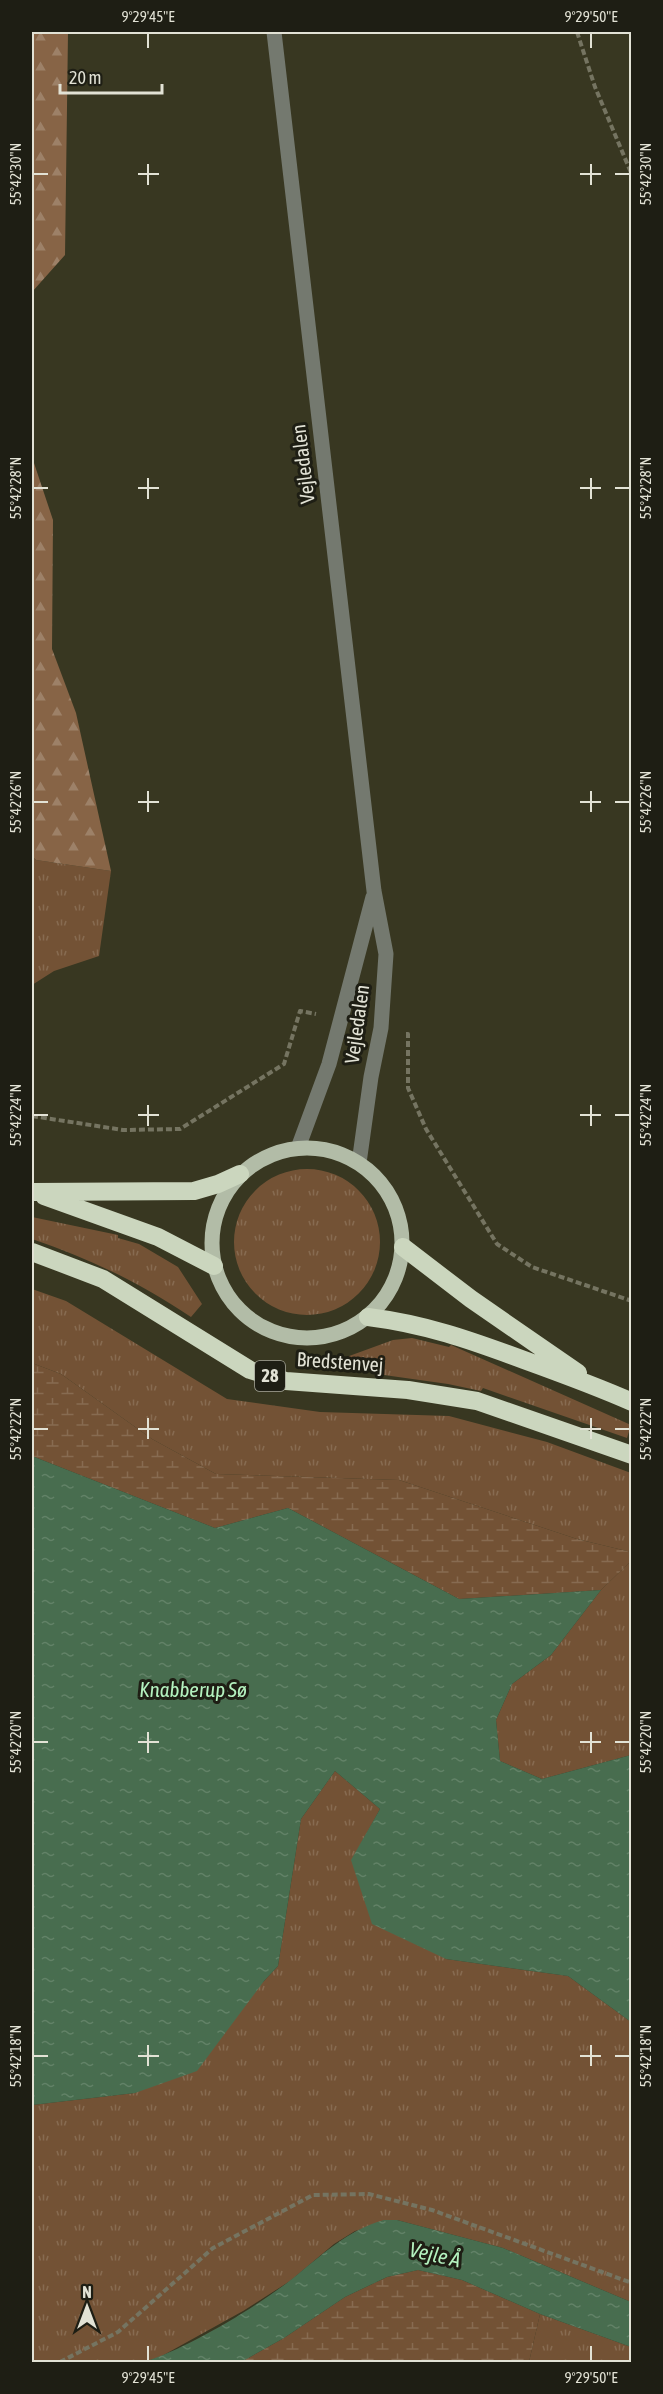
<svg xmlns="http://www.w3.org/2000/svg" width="663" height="2394" font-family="'Asap Condensed',sans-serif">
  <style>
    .grass { fill: url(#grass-tufts) }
    .forest { fill: url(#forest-firs) }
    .wetland { fill: url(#wetland-marsh) }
    .water { fill: url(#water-ripples) }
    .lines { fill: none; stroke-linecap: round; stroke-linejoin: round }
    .path { stroke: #757461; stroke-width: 4; stroke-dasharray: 6 3; stroke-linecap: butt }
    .minor { stroke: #74796f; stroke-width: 15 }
    .major { stroke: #b2bca7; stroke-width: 15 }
    .highway { stroke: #cbd6be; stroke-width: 18 }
    .ticks { fill: none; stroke: #e2e2d5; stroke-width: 2 }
    .labels { text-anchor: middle; stroke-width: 6; stroke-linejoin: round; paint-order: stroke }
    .shield { fill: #1e1e14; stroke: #a7a79b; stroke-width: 1.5 }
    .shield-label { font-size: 18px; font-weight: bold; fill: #e2e2d5 }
    .street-label { font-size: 20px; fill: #e2e2d5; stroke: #1e1e14 }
    .water-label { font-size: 21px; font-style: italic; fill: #b4f2bf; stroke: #1e1e14 }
    .neatline { fill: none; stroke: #e2e2d5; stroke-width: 2 }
    .ticks-label { font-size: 15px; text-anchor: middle; fill: #e2e2d5 }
  </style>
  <defs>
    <pattern id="grass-tufts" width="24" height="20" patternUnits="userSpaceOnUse" patternTransform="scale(1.5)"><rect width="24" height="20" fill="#735235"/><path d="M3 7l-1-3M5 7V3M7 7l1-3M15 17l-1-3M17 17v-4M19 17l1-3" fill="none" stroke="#876b51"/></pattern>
    <pattern id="forest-firs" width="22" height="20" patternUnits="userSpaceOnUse" patternTransform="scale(1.5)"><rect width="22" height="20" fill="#876446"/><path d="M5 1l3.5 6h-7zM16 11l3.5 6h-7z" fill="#9d8168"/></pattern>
    <pattern id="wetland-marsh" width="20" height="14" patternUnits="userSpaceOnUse" patternTransform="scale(1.5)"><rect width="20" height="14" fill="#735235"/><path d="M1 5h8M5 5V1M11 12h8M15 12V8" fill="none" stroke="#876b51"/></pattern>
    <pattern id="water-ripples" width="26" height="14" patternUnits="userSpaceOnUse" patternTransform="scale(1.5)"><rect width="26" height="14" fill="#486d4f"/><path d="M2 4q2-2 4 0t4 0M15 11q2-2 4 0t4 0" fill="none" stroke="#628267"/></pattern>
  </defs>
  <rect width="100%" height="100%" fill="#383721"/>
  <path class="grass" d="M32,856l4,4 75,11 -12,85 -45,15 -22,14z
    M234 1242a73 73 0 1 1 146 0a73 73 0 1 1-146 0Z
    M32,1217l86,18v3l21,6 39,23 24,37 -11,13c-52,-35 -101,-58 -159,-78z
    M32,1289l34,12 161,98 93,13 129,4 98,26 84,31v79l-54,-13 -178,-59 -183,-6 -64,-35 -91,-65 -29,-11z
    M412,1338l37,9 2,-2 180,80 -4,13 -144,-50 -2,3 -33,-7 -71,-10v-4l-35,-2 -1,-9 52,-19z
    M631,1561v194l-89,24 -42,-18 -4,-41 16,-36 39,-29 50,-65z
    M335,1771l45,38 -28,51 94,99 122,17 63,46v280l-128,-54 -106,-28 -42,11 -21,13 -44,37 -47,30 -83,46 -16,5h-112v-257l103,-12 129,-112 14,-15 23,-147z
    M540,2314l91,33v15h-102z"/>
  <path class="forest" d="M32,32h36l-3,223 -33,37z
    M32,457l21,63 -1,129 24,64 35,158 -75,-11 -4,-4z"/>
  <path class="wetland" d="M32,1363l29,11 91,65 64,35 183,6 178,59 54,13v9l-30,29 -142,9 -171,-91 -73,20 -183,-72z
    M418,2270l44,10 78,34 -11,48h-288l43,-24 61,-41 42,-20z"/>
  <path class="water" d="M32,1456l183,72 73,-20 171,91 142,-9 -50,65 -39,29 -16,36 4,41 42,18 89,-24v267l-63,-46 -122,-17 -74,-35 -21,-64 29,-51 -45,-38 -34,48 -23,147 -14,15 -67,90 -62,22 -103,12z
    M384,2220h13l106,28 128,54v45l-91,-33 -78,-34 -44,-10 -31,7 -42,20 -61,41 -43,24h-97c44,-14 111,-54 148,-83 29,-23 55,-49 92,-59z"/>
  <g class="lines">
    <path class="path" d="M577,32l18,55 37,88
      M406,1034h2v54l18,41 71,115 35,23 100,34
      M32,1116l91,14 57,-1 104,-65 16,-53 16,3
      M60,2362l58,-30 95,-84 100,-53 56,-1 63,16 200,73"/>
    <path class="minor" d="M274,32l100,859 12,63 -5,74 -10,49 -12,86
      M298,1148l31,-84 44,-167"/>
    <path class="major" d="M212 1243a95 95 0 1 1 190 0a95 95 0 1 1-190 0Z"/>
    <path class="highway" d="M33,1192l161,-1 24,-7 22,-10
      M44,1196l114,41 56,29
      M403,1247l68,52 107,74
      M32,1252l71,27 147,91 36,11 122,9 69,11 155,54
      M368,1317c57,7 102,23 156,43 36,13 72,26 108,42"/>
  </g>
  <path class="ticks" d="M148,33v15M591,33v15M148,164v21M591,164v21M33,174h15M138,174h21M580,174h21M615,174h15M148,478v21M591,478v21M33,488h15M138,488h21M580,488h21M615,488h15M148,791v21M591,791v21M33,802h15M138,802h21M580,802h21M615,802h15M148,1105v21M591,1105v21M33,1115h15M138,1115h21M580,1115h21M615,1115h15M148,1418v21M591,1418v21M33,1429h15M138,1429h21M580,1429h21M615,1429h15M148,1732v21M591,1732v21M33,1742h15M138,1742h21M580,1742h21M615,1742h15M148,2045v21M591,2045v21M33,2056h15M138,2056h21M580,2056h21M615,2056h15M148,2346v15M591,2346v15"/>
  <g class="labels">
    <rect class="shield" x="255" y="1361" width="30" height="30" rx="4.5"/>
    <g class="shield-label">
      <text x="270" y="1382">28</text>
    </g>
    <g class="street-label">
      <text transform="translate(303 464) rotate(-97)" y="7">Vejledalen</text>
      <text transform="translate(357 1024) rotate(-82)" y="7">Vejledalen</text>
      <text transform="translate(340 1362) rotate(4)" y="7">Bredstenvej</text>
    </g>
    <g class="water-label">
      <text x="193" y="1697">Knabberup Sø</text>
      <text transform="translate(435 2255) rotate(13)" y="7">Vejle Å</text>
    </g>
  </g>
  <rect width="663" height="2394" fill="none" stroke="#1e1e14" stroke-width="66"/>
  <g transform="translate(87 2307)" stroke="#1e1e14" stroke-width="4.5" paint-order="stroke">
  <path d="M0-4.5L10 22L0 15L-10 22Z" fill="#e2e2d5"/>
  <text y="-9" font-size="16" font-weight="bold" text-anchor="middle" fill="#e2e2d5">N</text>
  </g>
  <path d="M60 84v9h102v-9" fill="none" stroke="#e2e2d5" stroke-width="3"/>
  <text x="69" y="84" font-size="18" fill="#e2e2d5" stroke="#1e1e14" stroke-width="4.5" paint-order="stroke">20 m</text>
  <rect x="33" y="33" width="597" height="2328" class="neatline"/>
  <g class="ticks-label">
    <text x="148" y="22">9°29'45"E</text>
    <text x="591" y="22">9°29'50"E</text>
    <text transform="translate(16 174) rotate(-90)" y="5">55°42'30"N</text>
    <text transform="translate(646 174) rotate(-90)" y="5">55°42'30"N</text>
    <text transform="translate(16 488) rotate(-90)" y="5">55°42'28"N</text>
    <text transform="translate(646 488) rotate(-90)" y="5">55°42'28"N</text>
    <text transform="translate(16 802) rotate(-90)" y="5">55°42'26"N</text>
    <text transform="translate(646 802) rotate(-90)" y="5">55°42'26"N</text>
    <text transform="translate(16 1115) rotate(-90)" y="5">55°42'24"N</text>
    <text transform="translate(646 1115) rotate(-90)" y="5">55°42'24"N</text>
    <text transform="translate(16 1429) rotate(-90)" y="5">55°42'22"N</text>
    <text transform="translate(646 1429) rotate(-90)" y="5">55°42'22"N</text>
    <text transform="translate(16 1742) rotate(-90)" y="5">55°42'20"N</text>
    <text transform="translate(646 1742) rotate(-90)" y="5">55°42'20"N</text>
    <text transform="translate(16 2056) rotate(-90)" y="5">55°42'18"N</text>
    <text transform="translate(646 2056) rotate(-90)" y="5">55°42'18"N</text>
    <text x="148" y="2383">9°29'45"E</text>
    <text x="591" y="2383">9°29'50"E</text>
  </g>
</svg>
